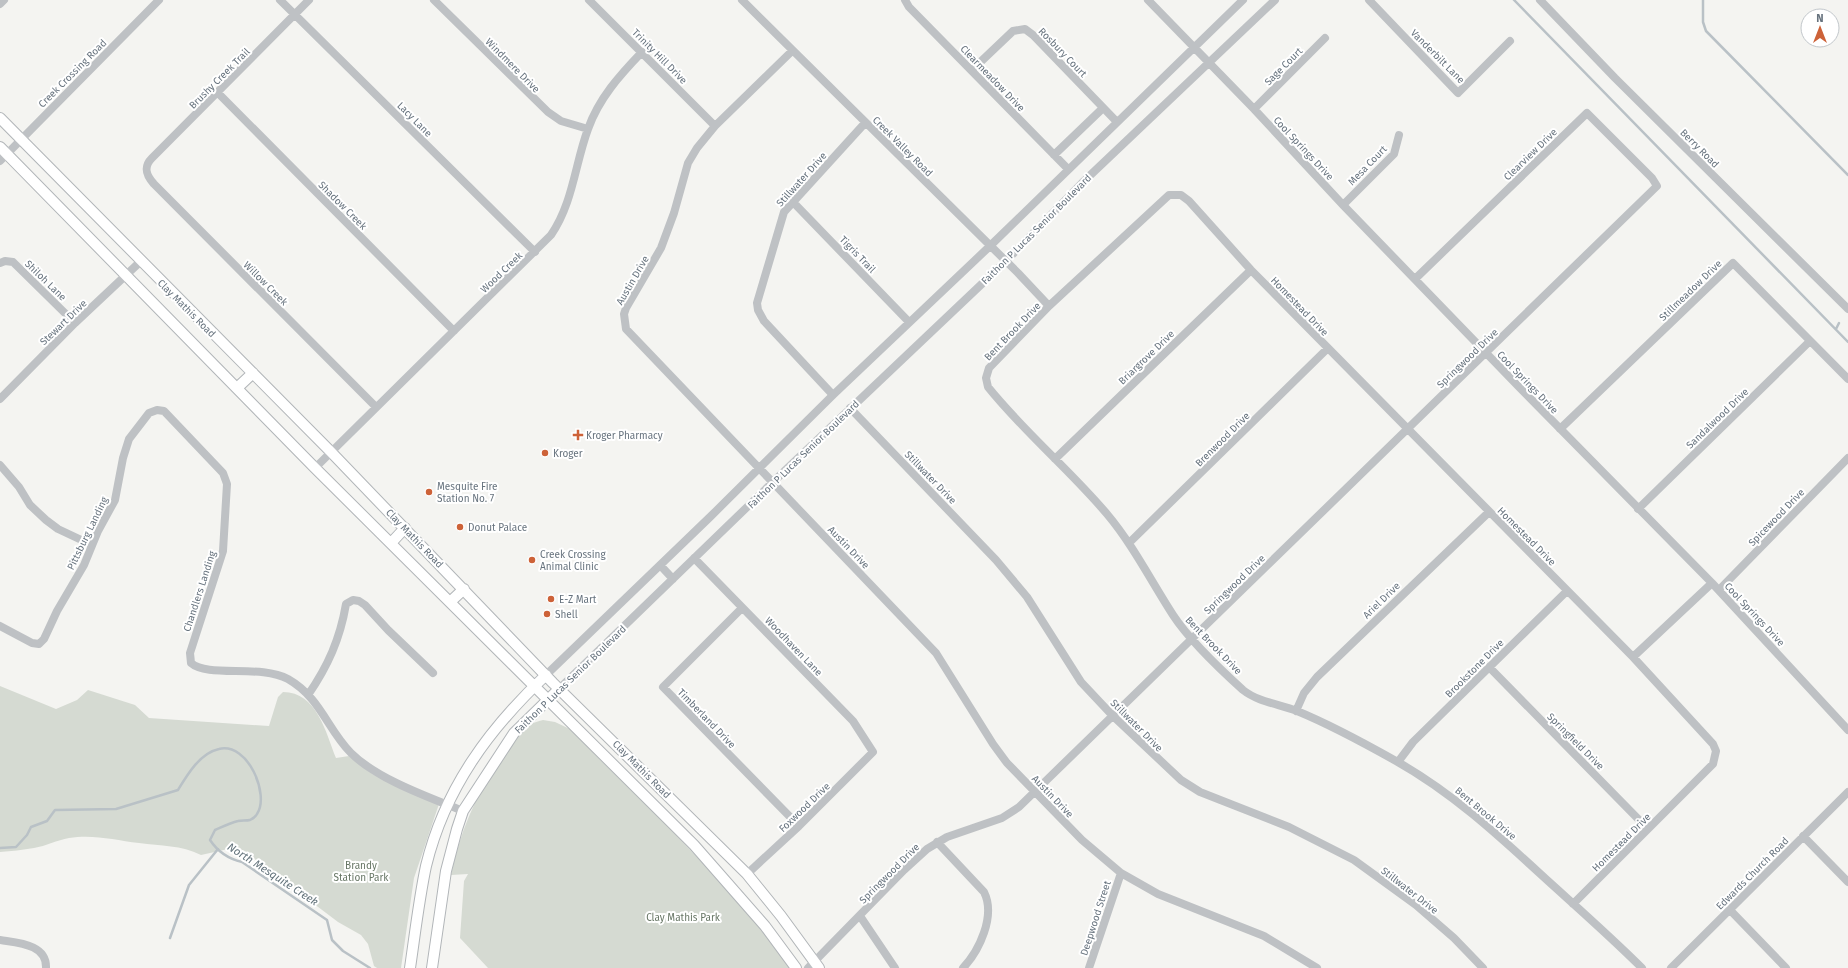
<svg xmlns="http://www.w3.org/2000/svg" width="1848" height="968" font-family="'Fira Sans',sans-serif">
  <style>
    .green { fill: #d5dad2 }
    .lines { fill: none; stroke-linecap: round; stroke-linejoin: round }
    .stream { stroke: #b9c1c6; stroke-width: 2.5 }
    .major-casing { stroke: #b1b5b8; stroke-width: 12 }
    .minor { stroke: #bec1c4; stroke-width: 8 }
    .major { stroke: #fff; stroke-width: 10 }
    .poi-dot { fill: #cd6238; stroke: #fff; stroke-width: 1.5 }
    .labels { text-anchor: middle; stroke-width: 4; stroke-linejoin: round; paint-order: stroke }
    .street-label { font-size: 10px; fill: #67737e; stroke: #fff }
    .poi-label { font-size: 10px; fill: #67737e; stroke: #fff; text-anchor: start }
    .park-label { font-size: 10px; fill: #677665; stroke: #fff }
    .water-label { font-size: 11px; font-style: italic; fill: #63737b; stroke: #fff }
  </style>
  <rect width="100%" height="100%" fill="#f4f4f1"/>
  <path class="green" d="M0,686l56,23 21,-9 11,-10 47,15 14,13 120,8 9,-29 5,-5c34,0 43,41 53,66l13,-2 23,18 67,30 -25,74 -13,90h-24l-3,-2 -6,-22 -7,-9 -23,-13 -90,-68 -8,1 -12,-6 -27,6c-20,-10 -40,-9 -62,-12 -24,-3 -46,-9 -70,-5 -12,2 -23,8 -35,10 -11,2 -23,3 -34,4z
    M543,720l12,2 17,8c76,77 155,152 220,238h-304l-28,-30 4,-57 4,-7 -17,1c10,-48 30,-93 61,-131 5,-6 10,-15 16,-19 5,-2 10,-4 15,-5z"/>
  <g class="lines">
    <path class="stream" d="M1514,0l334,342
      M1703,0v22l3,9 142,144
      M1836,329l3,-6
      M0,848l16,-1 11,-12 4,-8 16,-6 8,-11 61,-1 62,-19c9,-15 22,-37 41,-41 29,-7 51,46 38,65 -1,2 -5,5 -7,6 -4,1 -9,0 -12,1 -8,2 -16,6 -23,9l-5,10c8,12 19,19 32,22l85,58 5,20 11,11 27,17
      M170,938l19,-53 29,-36"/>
    <g class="major-casing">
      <path id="major" d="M0,118l331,334 222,231 194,191 34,42 38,52
        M0,147l315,321 379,377 71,81 31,42
        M237,388l16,-15
        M391,543l14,-15
        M450,602l14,-13
        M410,968c5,-34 9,-69 16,-102 19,-78 63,-137 120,-191
        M432,968l14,-97 11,-42 6,-18 51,-78 46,-45"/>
    </g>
    <path class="minor" d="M280,0l255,252
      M309,0l-157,158c-9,9 -6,17 2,26l222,223
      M434,0l114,112 13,9 27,8
      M589,0l126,126
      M742,0l276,273 31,33
      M905,0l4,7 159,162
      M1148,0l106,109 89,96 177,183 192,195 136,147
      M1369,0l89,93 52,-52
      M1540,0l75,78 233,231
      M0,4l4,-4
      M792,51l-77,75 -18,22 -9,15 -14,50 -13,35 -35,60 -2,6 2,15 310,324 57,91 14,19 75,77 39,33 37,21 106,42 53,32
      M972,70l41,-39 12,-2 8,6 84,87
      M218,93l236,238
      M1254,109l71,-71
      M1054,155l49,-47
      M0,161l159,-161
      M792,201l117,121
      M1343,205l51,-51 5,-19
      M0,263l5,-2 8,1 62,61
      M833,395l-69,-74 -6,-11 -1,-7 27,-91 81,-89
      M0,399l75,-76 66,-62
      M850,408l146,152 31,37 54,85 31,33 69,65 19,12 89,35 65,33 62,45 38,33 29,30
      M1560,429l173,-166 115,116
      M1055,459l196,-189
      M0,465l19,22 11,18 16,15 12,9 34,16
      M315,468l236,-233c22,-32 24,-71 37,-106 11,-31 32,-54 54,-77
      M1638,509l172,-168
      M1129,543l198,-194
      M694,558l159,163 20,31 -74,74 -52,48
      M660,565l13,14
      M1719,590l129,-132
      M742,608l-79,79 136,139
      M0,626l32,17 7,1 5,-5 13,-28 27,-46 14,-34 17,-31 8,-42 6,-19 20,-26 8,-3 7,1 59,62 4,11 -4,67 -33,102 1,10c17,15 69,1 97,16 33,19 39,50 63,74 26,26 77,44 112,58
      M1633,657l79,-74
      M1489,667l159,162
      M546,675l164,-158 123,-122 157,-149 253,-246
      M560,688l213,-206 233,-221 76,-78 193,-183
      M308,695c20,-29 32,-56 38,-91l7,-4 6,1 6,4 23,25 45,43
      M1296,711l8,-18 13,-16 172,-165
      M1398,762l15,-20 154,-151
      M1803,836l45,46
      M937,842l47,50c12,24 -5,59 -21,76
      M1573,904l140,-140 3,-13 -3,-7 -80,-87 -382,-387 -62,-69 -8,-6h-12l-120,111 -60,62 -3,10 2,9c36,45 82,83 119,127 26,31 44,67 66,101 15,23 49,56 70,75 15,12 36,14 54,21 34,14 67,32 99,50 57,32 103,75 151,119 32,29 64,57 95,88
      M1730,910l56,58
      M860,916l35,52
      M0,940c18,3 47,4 46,28
      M808,968l96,-98 23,-21 20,-12 55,-19 17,-11 638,-621 -5,-8 -65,-65 -172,166
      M1089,968l32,-95
      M1671,968l177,-176"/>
    <use href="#major" class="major"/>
  </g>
  <g class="poi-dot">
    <path d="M576 429h4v4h4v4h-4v4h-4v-4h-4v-4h4z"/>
    <circle cx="545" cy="453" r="4"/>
    <circle cx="429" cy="492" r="4"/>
    <circle cx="460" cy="527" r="4"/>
    <circle cx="532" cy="560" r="4"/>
    <circle cx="551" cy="599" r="4"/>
    <circle cx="547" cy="614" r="4"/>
  </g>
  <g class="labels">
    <g class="street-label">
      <text transform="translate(1063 52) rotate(46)" y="4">Rosbury Court</text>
      <text transform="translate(660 56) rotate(45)" y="4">Trinity Hill Drive</text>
      <text transform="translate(1438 56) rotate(45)" y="4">Vanderbilt Lane</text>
      <text transform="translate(513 65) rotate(45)" y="4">Windmere Drive</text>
      <text transform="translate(1283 66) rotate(-45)" y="4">Sage Court</text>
      <text transform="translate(72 73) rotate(-45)" y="4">Creek Crossing Road</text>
      <text transform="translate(219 78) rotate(-45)" y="4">Brushy Creek Trail</text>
      <text transform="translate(993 78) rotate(46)" y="4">Clearmeadow Drive</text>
      <text transform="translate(415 119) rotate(45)" y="4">Lacy Lane</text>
      <text transform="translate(903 146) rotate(45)" y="4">Creek Valley Road</text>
      <text transform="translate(1304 148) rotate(47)" y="4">Cool Springs Drive</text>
      <text transform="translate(1700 148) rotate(45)" y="4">Berry Road</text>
      <text transform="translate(1530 154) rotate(-44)" y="4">Clearview Drive</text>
      <text transform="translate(1367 165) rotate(-46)" y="4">Mesa Court</text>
      <text transform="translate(801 179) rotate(-48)" y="4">Stillwater Drive</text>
      <text transform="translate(343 205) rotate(45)" y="4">Shadow Creek</text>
      <text transform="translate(1036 229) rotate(-45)" y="4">Faithon P Lucas Senior Boulevard</text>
      <text transform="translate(858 254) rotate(46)" y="4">Tigris Trail</text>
      <text transform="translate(501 272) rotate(-44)" y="4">Wood Creek</text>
      <text transform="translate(46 280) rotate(44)" y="4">Shiloh Lane</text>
      <text transform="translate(632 280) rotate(-60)" y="4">Austin Drive</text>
      <text transform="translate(266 283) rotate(45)" y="4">Willow Creek</text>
      <text transform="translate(1690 290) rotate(-44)" y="4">Stillmeadow Drive</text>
      <text transform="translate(1300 306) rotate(46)" y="4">Homestead Drive</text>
      <text transform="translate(187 308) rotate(45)" y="4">Clay Mathis Road</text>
      <text transform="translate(63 322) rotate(-44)" y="4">Stewart Drive</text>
      <text transform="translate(1012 331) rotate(-46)" y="4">Bent Brook Drive</text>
      <text transform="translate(1146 357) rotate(-44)" y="4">Briargrove Drive</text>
      <text transform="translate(1467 358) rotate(-44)" y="4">Springwood Drive</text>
      <text transform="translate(1528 382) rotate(46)" y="4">Cool Springs Drive</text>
      <text transform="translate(1717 418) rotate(-44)" y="4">Sandalwood Drive</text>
      <text transform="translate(1222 439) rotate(-45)" y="4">Brenwood Drive</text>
      <text transform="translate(803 454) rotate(-44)" y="4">Faithon P Lucas Senior Boulevard</text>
      <text transform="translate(931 477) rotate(46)" y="4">Stillwater Drive</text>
      <text transform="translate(1776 517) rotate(-46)" y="4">Spicewood Drive</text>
      <text transform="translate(87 533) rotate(-64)" y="4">Pittsburg Landing</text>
      <text transform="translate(1527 536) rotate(45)" y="4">Homestead Drive</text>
      <text transform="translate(415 538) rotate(46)" y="4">Clay Mathis Road</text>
      <text transform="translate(849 547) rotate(46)" y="4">Austin Drive</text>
      <text transform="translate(1234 584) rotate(-44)" y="4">Springwood Drive</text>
      <text transform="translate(199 591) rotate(-72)" y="4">Chandlers Landing</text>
      <text transform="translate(1381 600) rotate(-44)" y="4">Ariel Drive</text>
      <text transform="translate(1755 614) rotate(47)" y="4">Cool Springs Drive</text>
      <text transform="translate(1214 645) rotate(46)" y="4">Bent Brook Drive</text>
      <text transform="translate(794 646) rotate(46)" y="4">Woodhaven Lane</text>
      <text transform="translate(1474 668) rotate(-45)" y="4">Brookstone Drive</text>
      <text transform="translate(570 679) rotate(-44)" y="4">Faithon P Lucas Senior Boulevard</text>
      <text transform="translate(707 718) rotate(46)" y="4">Timberland Drive</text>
      <text transform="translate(1137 725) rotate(45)" y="4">Stillwater Drive</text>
      <text transform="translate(1576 741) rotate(45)" y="4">Springfield Drive</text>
      <text transform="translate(642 769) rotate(45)" y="4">Clay Mathis Road</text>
      <text transform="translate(1053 796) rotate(46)" y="4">Austin Drive</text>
      <text transform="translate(804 807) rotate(-44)" y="4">Foxwood Drive</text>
      <text transform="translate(1486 813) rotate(40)" y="4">Bent Brook Drive</text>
      <text transform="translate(1621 842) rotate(-45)" y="4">Homestead Drive</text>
      <text transform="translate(889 873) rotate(-45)" y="4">Springwood Drive</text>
      <text transform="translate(1752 873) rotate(-45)" y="4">Edwards Church Road</text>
      <text transform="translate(1410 890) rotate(38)" y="4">Stillwater Drive</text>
      <text transform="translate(1095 918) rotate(-72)" y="4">Deepwood Street</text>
    </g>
    <g class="poi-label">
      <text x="586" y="439">Kroger Pharmacy</text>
      <text x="553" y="457">Kroger</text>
      <text x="437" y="490">Mesquite Fire<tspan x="437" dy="12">Station No. 7</tspan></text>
      <text x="468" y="531">Donut Palace</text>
      <text x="540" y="558">Creek Crossing<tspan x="540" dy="12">Animal Clinic</tspan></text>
      <text x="559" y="603">E-Z Mart</text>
      <text x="555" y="618">Shell</text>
    </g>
    <g class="park-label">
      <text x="361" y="869">Brandy<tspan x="361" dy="12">Station Park</tspan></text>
      <text x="683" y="921">Clay Mathis Park</text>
    </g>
    <g class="water-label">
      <text transform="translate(273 874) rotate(33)" y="4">North Mesquite Creek</text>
    </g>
  </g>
  <g transform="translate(1820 28)"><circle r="19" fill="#ffffff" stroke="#c2c7cb"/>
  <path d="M0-3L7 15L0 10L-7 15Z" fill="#cd6238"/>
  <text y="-6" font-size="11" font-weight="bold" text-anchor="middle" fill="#67737e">N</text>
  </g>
</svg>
